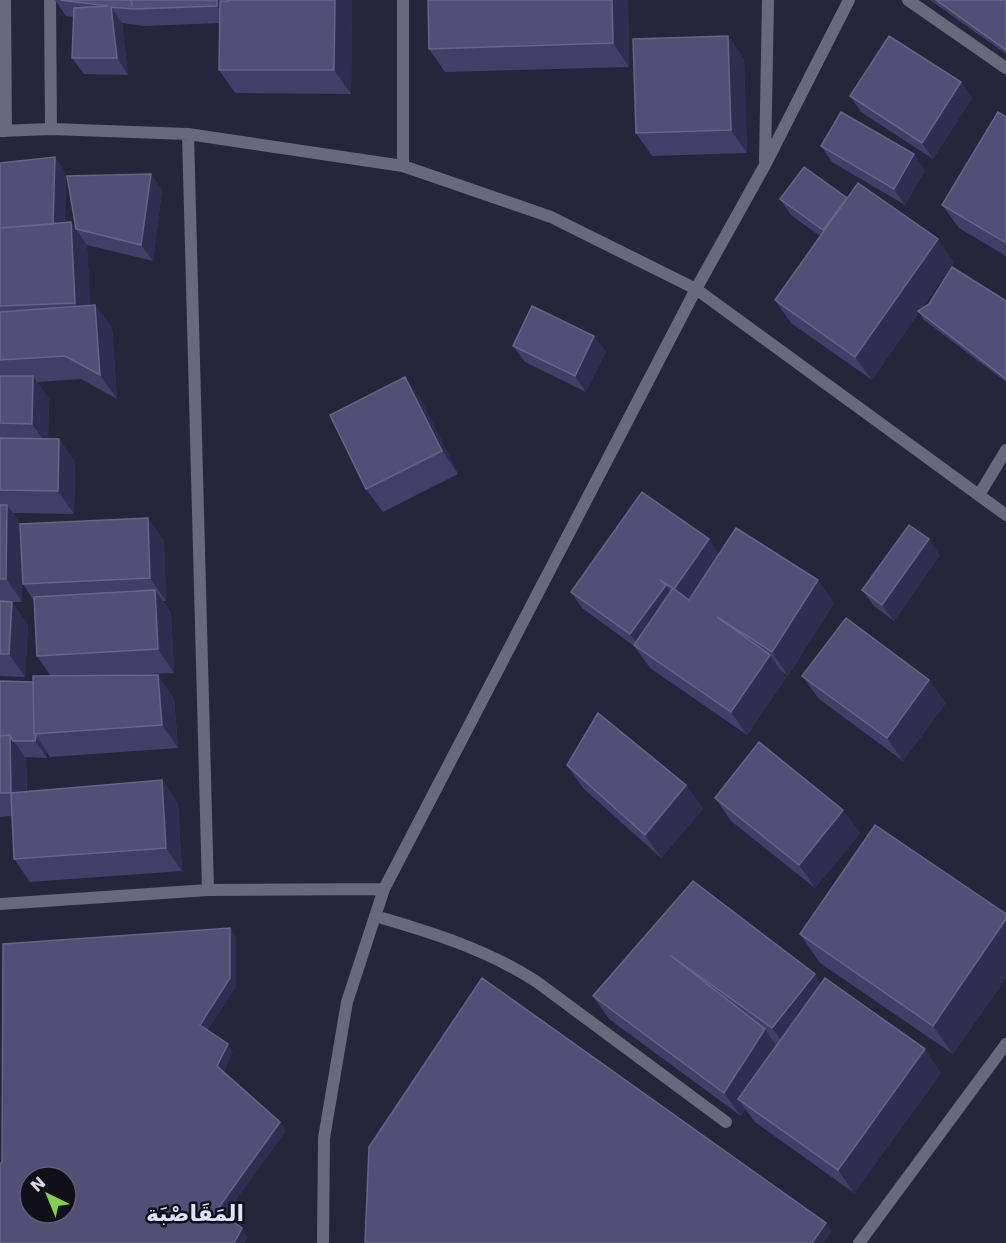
<svg xmlns="http://www.w3.org/2000/svg" width="1006" height="1243" font-family="'DejaVu Sans',Vazirmatn,sans-serif">
  <style>
    .lines { fill: none; stroke-linecap: round; stroke-linejoin: round }
    .minor { stroke: #68687e; stroke-width: 12 }
    .wall { fill: #413f68 }
    .shaded-wall { fill: #302d50 }
    .building { fill: #514f75; stroke: #666487; stroke-width: 1.5; fill-rule: evenodd }
    .labels { text-anchor: middle; stroke-width: 5; stroke-linejoin: round; paint-order: stroke }
    .district-label { font-size: 22px; font-weight: bold; fill: #e1e1fb; stroke: #100f1a }
  </style>
  <rect width="100%" height="100%" fill="#26253c"/>
  <g class="lines">
    <path class="minor" d="M5,0l1,131
      M50,0l1,129
      M908,0l98,68
      M0,131l51,-2 137,5 215,32 148,51 145,72 310,226
      M188,134l20,756
      M765,161l3,-161
      M403,166v-166
      M979,495l27,-45
      M0,904l208,-14 176,-1 312,-600 69,-124 84,-165
      M375,916c56,16 113,34 162,66l189,140
      M323,1243l1,-105 23,-136 37,-113
      M859,1243l147,-199"/>
  </g>
  <path class="wall" d="M55,0h297l-1,94 -116,-1 -16,-23 1,-47 -76,3 -22,-3 6,52 -44,-1 -12,-16 2,-41 -8,-1z
    M628,0l1,67 -184,5 -16,-23z
    M930,0h76v54z
    M728,36l16,23 3,94 -95,3 -16,-23z
    M961,82l11,16 -39,61 -72,-47 -11,-16z
    M1006,117v139l-47,-28 -17,-23z
    M821,146l104,24 -20,35 -73,-43z
    M0,163l66,10 -1,50 6,-1 5,7 75,-55 11,16 -9,71 -66,-16 3,60h5l17,23 5,71 -36,-20 -44,3 12,17 -1,40h11l16,23 -1,52 -61,-1 8,11 127,-6 16,23 2,60h-3l8,12 3,60 -54,2 54,23 4,50 -128,9 -3,-5v6l-22,-1 1,2 1,32 135,-11 16,24 4,67 -152,11 -16,-23 -2,-43 -12,1v-136l33,1 18,-6 -14,-20 -3,-55 -11,-17 -1,-3v21h-10l16,23 -3,52 -25,-1z
    M847,198l107,64 -33,47 85,-8v81l-82,-62 -5,-8 -47,68 -81,-57 -16,-23 45,-64 -29,-21 -11,-16z
    M594,336l12,16 -20,40 -61,-30 -12,-16z
    M421,400l37,74 -75,38 -17,-23z
    M719,554l115,49 -46,73 -7,-5 5,7 -39,57 -97,-67 -16,-22 -52,-38 -11,-16z
    M940,555l-46,66 -20,-15 -12,-16z
    M802,676l144,27 -43,58 -84,-62z
    M567,765l119,20 17,24 -42,49 -78,-70z
    M715,798l128,12 17,23 -45,55 -84,-67z
    M693,881l128,102 120,90 -87,120 -99,-71 -10,-13 -4,7 -132,-97 -16,-23z
    M1006,914v64l-53,76 -133,-91 -20,-29z"/>
  <path class="shaded-wall" d="M217,0h11l1,23 -12,-17z
    M335,0h17l-1,94 -17,-24z
    M612,0h16l1,67 -16,-24z
    M111,7l11,16 6,52 -11,-17z
    M728,36l16,23 3,94 -16,-23z
    M961,82l11,16 -39,61 -11,-16z
    M914,154l11,16 -20,35 -11,-16z
    M55,157l11,16 -2,74 -11,-16z
    M151,174l11,16 -9,71 -12,-16z
    M71,222l16,23 4,81 -16,-23z
    M938,239l16,23 -82,118 -17,-23z
    M95,305l17,23 5,71 -17,-24z
    M594,336l12,16 -20,40 -11,-16z
    M33,376l16,23 -1,48 -16,-23z
    M405,377l16,23 37,74 -16,-23z
    M59,439l16,23 -1,52 -16,-23z
    M7,505l17,23 -2,74 -16,-23z
    M148,518l16,23 2,60 -16,-23z
    M709,539l11,16 -34,51 -12,-17z
    M929,539l11,16 -46,66 -12,-16z
    M818,580l16,23 -46,73 -16,-24z
    M666,585l11,16 -36,50 -11,-17z
    M155,590l16,23 3,60 -16,-24z
    M12,602l16,23 -3,52 -16,-23z
    M770,655l16,23 -39,57 -16,-23z
    M158,675l16,23 4,50 -16,-23z
    M929,680l17,23 -43,58 -16,-23z
    M10,735l16,24 1,57 -16,-23z
    M36,736l11,16v6l-12,-17z
    M162,780l16,24 4,67 -16,-23z
    M686,785l17,24 -42,49 -16,-23z
    M843,810l17,23 -45,55 -16,-23z
    M1006,919v59l-53,76 -20,-28z
    M230,928l6,8v51l-30,46 -6,-8z
    M815,974l16,24 -42,53 -17,-23z
    M765,1029l16,24 -43,46 7,10 -4,7 -17,-23z
    M228,1044l5,8 -10,22 -6,-8z
    M925,1049l16,24 -87,120 -16,-23z
    M280,1122l6,9 -63,87 -6,-8z
    M826,1223l6,8 -8,12h-12z
    M242,1228l6,9 -3,6h-11z"/>
  <path class="building" d="M60,0h71l1,6v-6h85v6l-84,3 -22,-2 6,51h-45l2,-50 34,-2z
    M228,0h107l-1,70h-115l1,-69h8z
    M428,0h184l1,43 -184,6z
    M936,0h70v50z
    M728,36l3,94 -95,3 -3,-94z
    M889,36l72,46 -39,61 -72,-47z
    M841,112l73,42 -20,35 -73,-43z
    M998,112l8,5v126l-64,-38z
    M55,157l-2,67 -53,4v-65z
    M804,167l43,31 -24,32 -43,-31z
    M151,174l-10,71 -65,-16 -9,-53z
    M858,183l80,56 -83,118 -80,-57z
    M71,222l4,81 -75,3v-78z
    M952,267l54,34v78l-88,-68 11,-7z
    M95,305l5,70 -35,-19 -65,4v-48z
    M532,306l62,30 -19,40 -62,-30z
    M0,376h33l-1,48 -32,-1z
    M405,377l37,74 -76,38 -36,-74z
    M0,438l59,1 -1,52 -58,-1z
    M642,492l67,47 -35,50 -14,-9 6,5 -36,49 -59,-42z
    M0,505h7l-1,74h-6z
    M148,518l2,60 -127,6 -3,-60z
    M909,525l20,14 -47,66 -20,-15z
    M736,528l82,52 -46,72 -55,-35 53,38 -39,57 -97,-67 39,-57 16,12z
    M155,590l3,59 -121,7 -3,-59z
    M0,601l12,1 -3,52h-9z
    M846,618l83,62 -42,58 -85,-62z
    M158,675l4,50 -128,9 -1,-58z
    M0,681l33,1 1,52 2,2 -1,5h-22l-3,-6 -10,1z
    M598,713l88,72 -41,50 -78,-70z
    M10,735l1,58h-11v-57z
    M759,742l84,68 -44,55 -84,-67z
    M162,780l4,68 -152,11 -3,-66z
    M875,825l131,89v5l-73,107 -133,-92z
    M693,881l122,93 -43,54 -102,-73 95,74 -41,64 -131,-97z
    M230,928v50l-30,47 28,19 -11,22 63,56 -63,88 25,18 -8,15h-234v-79l2,-2 1,-218zM30,1177h36v36h-36z
    M482,978l344,245 -14,20h-447l4,-96z
    M825,978l100,71 -87,121 -100,-71z"/>
  <g class="labels">
    <g class="district-label">
      <text x="195" y="1221">المَقَاصْبَة</text>
    </g>
  </g>
  <g transform="translate(48 1195) rotate(317)"><circle r="28" fill="#100f1a" stroke="#605f6c" stroke-width="1.5"/>
  <path d="M0-4.5L10 22L0 15L-10 22Z" fill="#83d04e"/>
  <text y="-9" font-size="16" font-weight="bold" text-anchor="middle" fill="#d7d8e7">N</text>
  </g>
</svg>
